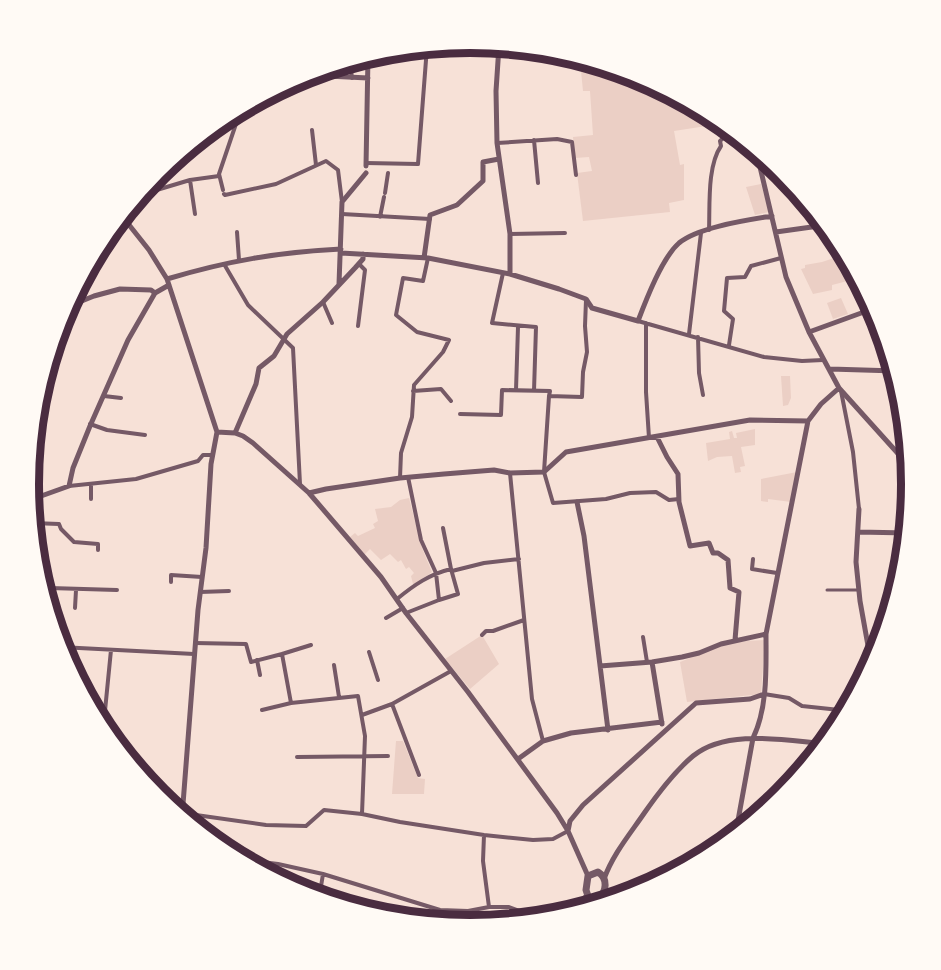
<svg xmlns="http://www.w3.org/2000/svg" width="941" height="970" font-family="'PT Sans',sans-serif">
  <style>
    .green { fill: #ebcfc5 }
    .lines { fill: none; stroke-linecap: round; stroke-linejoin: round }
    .service { stroke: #755966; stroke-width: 3 }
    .pedestrian { stroke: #755966; stroke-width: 4 }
    .minor { stroke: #755966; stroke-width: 5 }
    .tertiary { stroke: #755966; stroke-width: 7 }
    .rim { fill: none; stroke: #4a2c40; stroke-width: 8 }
  </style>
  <rect width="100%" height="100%" fill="#f7e1d7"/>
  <path class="green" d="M584,60l56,17 1,10 15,-1 13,7 1,2 11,4 3,16 17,-4 2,11h9l1,3 -39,6 6,34 4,-1v36l-15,3 1,9 -87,9 -6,-48 15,-2 -3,-14 -14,1 -2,-21 20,-2 -3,-44h-7l-2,-20h4z
    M761,184l8,28 -14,3 -9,-28z
    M846,254l13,24 -27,7v5l-19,4 -12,-25 4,-1v-3l17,-3z
    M841,298l7,16 -15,5 -6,-16z
    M781,376h9l1,22 -3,7 -5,1z
    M755,429v16l-14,2 4,19 -5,1 1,5 -6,1 -3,-17 -15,1 -9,4 -2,-18 24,-4 -1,-7 3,-1 2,7h3l-1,-5z
    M797,472l-6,30 -23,-3v3l-7,-1v-22z
    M409,498l13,50 10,24 -16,12h-3l-2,-8 3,-3 -5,-6 -3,2 -5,-9 -3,2 -8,-8 -9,6 -11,-11 -6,6 -14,-18 5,-4 3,3 17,-8 -2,-4 5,-3 -3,-12 16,-2 9,-7z
    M482,635l17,29 -29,25 -25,-30z
    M765,640l-4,54 -74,8 -7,-40 51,-20z
    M396,741h7l15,37 7,1 -1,15h-32z"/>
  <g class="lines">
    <path class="service" d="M827,590h32"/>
    <path class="pedestrian" d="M350,62l2,16
      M312,130l4,35
      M534,140l4,43
      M497,143l60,-4 15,3 4,33
      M366,163l52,1 9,-117
      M190,180l5,34
      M223,190l-4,-16 22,-65
      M385,193l3,-20
      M224,194l1,1 51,-11 50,-23 12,9 4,32
      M140,195l50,-15 29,-4
      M342,214l88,5
      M380,217l4,-20
      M709,230c1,-24 -2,-64 12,-84l-1,-5 12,-11
      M237,232l2,28
      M510,234l55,-1
      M224,264l24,41 45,43 7,136
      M503,273l-11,50 44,4 -2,64
      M323,302l9,21
      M638,321l126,36 38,4 21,-1
      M646,323v69l3,46
      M59,325l5,11
      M358,326l7,-56 -6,-6
      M689,334l12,-101
      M698,337l1,36 4,22
      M729,345l4,-26 -9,-8 3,-33 18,-1 6,-11 30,-8
      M45,371l5,12
      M516,390l2,-63
      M413,391l28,-2 10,12
      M841,391l12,61 6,57
      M104,396l17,2
      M549,396l-5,76 9,31 53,-4 24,-6 26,-1 13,8 10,-1
      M460,414l41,1 1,-25 48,1 -1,5 33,1 1,-25 4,-20 -2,-26 1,-26
      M90,424l17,6 38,5
      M510,473l22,226 11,42
      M400,478l1,-25 11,-36 2,-32 29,-33 6,-12 -32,-8 -21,-17 7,-37 20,3 5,-23
      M91,485v14
      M69,486l67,-7 62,-18 5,-6h10
      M32,523l27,1 2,5 13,13 24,2v6
      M443,528l8,41
      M753,559l-1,10 25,4
      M452,571l32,-8 35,-4
      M171,582v-7l31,2
      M50,588l67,2
      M200,592l29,-1
      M397,599c17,-14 33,-25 54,-30l7,25 -19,6 -3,-27 -15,-33 -13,-63
      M75,608l1,-18
      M406,613l33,-13
      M386,618l17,-10
      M482,635l4,-4h7l31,-11
      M643,637l4,25
      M868,642l16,-4
      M195,643l51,1 5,18 31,-8 9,49 67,-7 7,40 -3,78
      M60,647l134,7
      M369,652l9,28
      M282,654l29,-9
      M257,660l3,15
      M334,665l5,32
      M764,694l25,4 13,8 47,5
      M392,704l27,71
      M262,710l29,-7
      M362,715l30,-11 59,-33
      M103,731l8,-81
      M297,757l91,-1
      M182,813l84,12 40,1 18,-16 38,4 38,8 84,13 49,5 20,-1 15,-8
      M484,835l-1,26 6,46
      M237,859l41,5 45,10 117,36 28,1 21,-4h20l35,13
      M319,899l4,-25"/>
    <path class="minor" d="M499,46l-3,45 1,52 13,91v40
      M307,75l61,3
      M756,150l30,127 23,55 30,56 72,80
      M366,166l2,-110
      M122,216l27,34 18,29 50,153 -6,32 -5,84 -8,62 -16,207
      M776,232l50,-7
      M341,253l87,5 82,16 49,15 27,10 6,9 46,13c8,-21 24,-63 41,-78 19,-16 69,-23 93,-27
      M424,258l6,-43 27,-10 26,-24v-19l16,-3
      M167,279c60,-18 112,-27 174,-30
      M339,284l3,-82 24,-29
      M67,307l27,-11 26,-7 31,1 4,3
      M809,332l66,-24
      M830,369l66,2
      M217,432l18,1 8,3 10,7 56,50 72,84 25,36 62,79 89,121 11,18 20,45
      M235,433l21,-49 3,-16 15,-12 13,-22 36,-32 32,-34 8,-9v-5
      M657,437l10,20 11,17 1,28 11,44 19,-3 4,10h5l10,7 2,28 9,4 -4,48
      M309,493l17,-4 74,-11 44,-4 50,-4 16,3 34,-1 22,-20 184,-32 58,1
      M30,500l39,-14 4,-18 17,-42 38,-86 27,-47 14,-8
      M577,502l7,34 24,194
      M859,509l-3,53 4,39 12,67
      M858,532l50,1
      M766,634l42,-213 13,-17 18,-16
      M652,662l10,62
      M600,666l52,-4 30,-5 17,-4 22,-9 45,-10c0,34 2,73 -13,104l-18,99
      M518,759l25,-18 28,-8 91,-11
      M568,831l2,-10 13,-16 113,-102 54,-4 14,-5
      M604,879c9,-25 26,-45 41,-67 14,-20 29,-40 48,-56 34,-28 94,-15 134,-12"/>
    <path class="tertiary" d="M588,896l-2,-6 2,-14 10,-4c10,6 9,20 0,27
      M568,915l20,-19"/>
  </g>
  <path d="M0 0H941V970H0ZM39 484a431 431 0 1 1 862 0a431 431 0 1 1-862 0Z" fill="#fffaf5" fill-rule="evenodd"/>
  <path class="rim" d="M39 484a431 431 0 1 1 862 0a431 431 0 1 1-862 0Z"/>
</svg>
